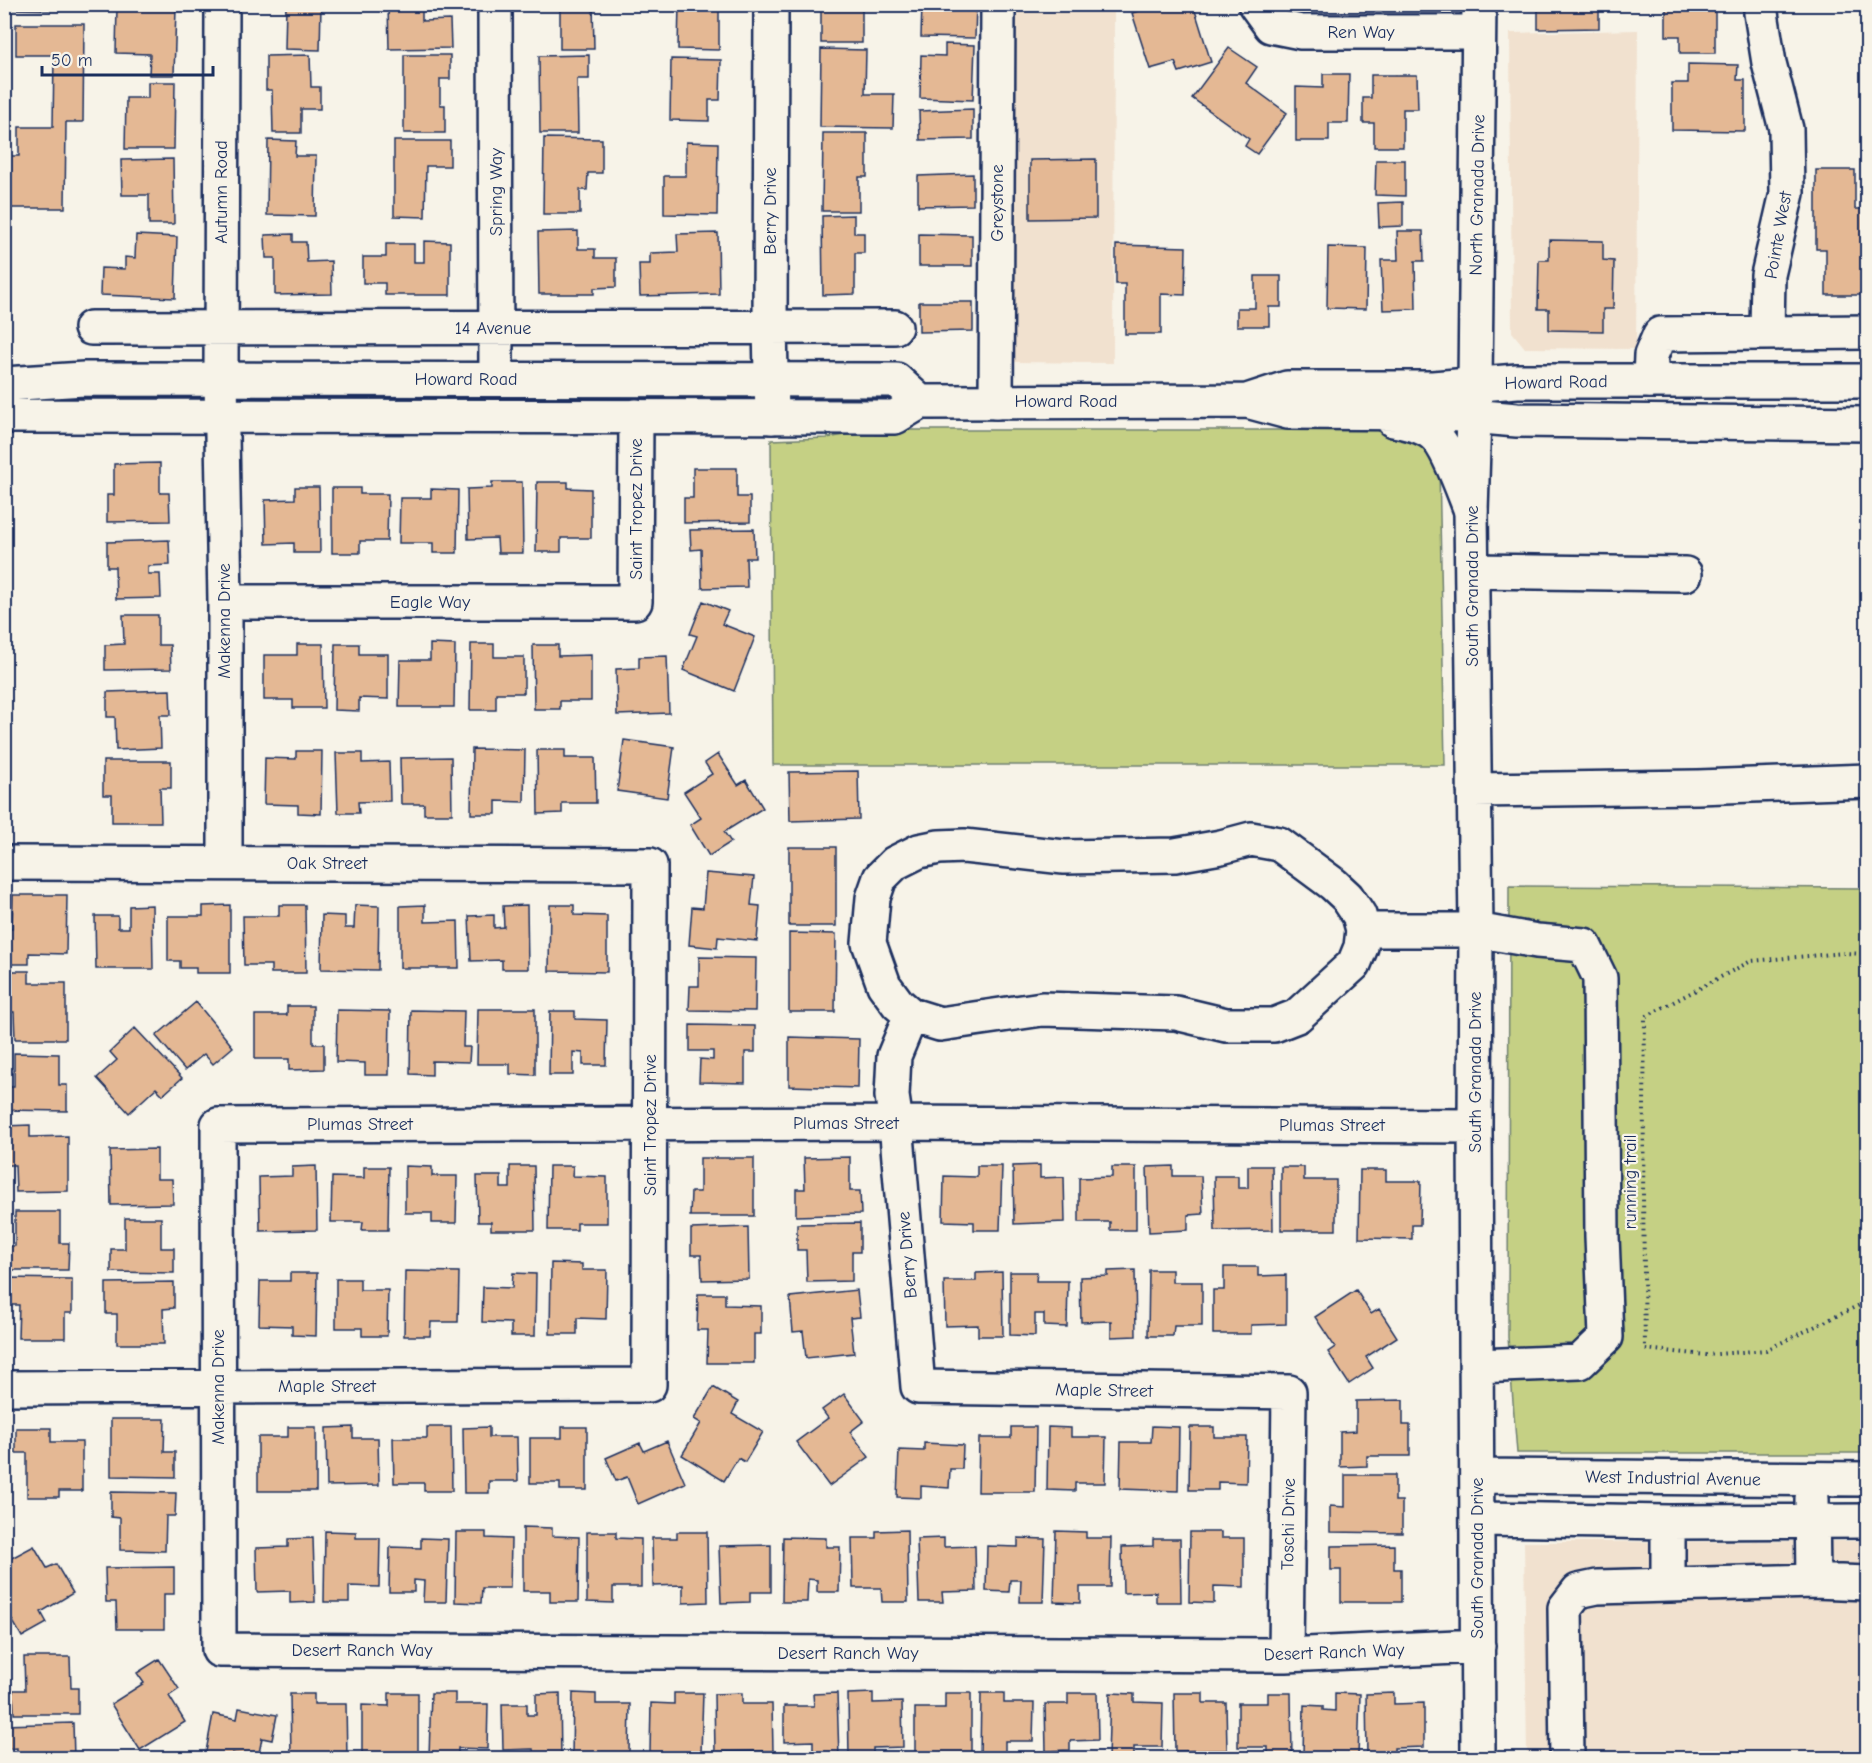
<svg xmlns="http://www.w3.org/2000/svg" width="1872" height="1763" font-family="'Comic Neue',sans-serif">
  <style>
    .built { fill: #f1e1cf }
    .green { fill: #c5d084; stroke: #708071; stroke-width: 1.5 }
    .building { fill: #e4b894; stroke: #1b2f5e; stroke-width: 1.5 }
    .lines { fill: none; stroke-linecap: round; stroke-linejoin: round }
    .minor-casing { stroke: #1b2f5e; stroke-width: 38 }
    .major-casing { stroke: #1b2f5e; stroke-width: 38 }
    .path { stroke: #1b2f5e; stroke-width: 4; stroke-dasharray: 1.5 4.5; stroke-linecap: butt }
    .minor { stroke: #f7f3e8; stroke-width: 33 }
    .major { stroke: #f7f3e8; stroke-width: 33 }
    .labels { text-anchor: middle; stroke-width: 4.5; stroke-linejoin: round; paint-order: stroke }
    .street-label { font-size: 18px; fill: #1b2f5e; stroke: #f7f3e8 }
  </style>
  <rect width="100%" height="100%" fill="#f7f3e8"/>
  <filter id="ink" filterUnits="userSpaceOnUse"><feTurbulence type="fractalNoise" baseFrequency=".0167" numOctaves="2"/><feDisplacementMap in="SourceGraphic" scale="12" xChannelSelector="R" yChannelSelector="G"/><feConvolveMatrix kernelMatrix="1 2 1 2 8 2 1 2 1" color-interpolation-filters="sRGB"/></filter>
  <g filter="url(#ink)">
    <path class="built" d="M1010,5h104l-1,358 -101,-1z
      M1638,30l-2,319 -111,-1 -13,-16 -2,-299z
      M1867,1541v217h-340l-3,-216z"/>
    <path class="green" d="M876,430h510l43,17 10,19 6,299h-672l-2,-325 56,-2z
      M1509,886l358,2v565h-350l-9,-116z"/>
    <path class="building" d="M11,4h47v6l-47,-1z
      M286,4h49l-14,1 -1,45 -35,-1z
      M388,4h34v17l28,-1 1,28 -62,1z
      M560,4h33l1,45h-34z
      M679,4h40v46l-41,-1z
      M821,4h41v39h-41z
      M922,4h54l-1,34 -54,-1z
      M1160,4h33l18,58 -32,10 -4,-10 -25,7 -18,-56z
      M1538,4h61v24l-61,1z
      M1666,4h63v4h-14v45h-35v-17h-14z
      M117,6l59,2 -2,67h-25l1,-21 -34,-1z
      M16,24h68l-1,98h-17l-1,86h-61v-52h15v-29h34l1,-72h-38z
      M945,44l30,1 -2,55 -53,-2 1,-43 24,1z
      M1229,48l28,19 -11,16 41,30 -30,41 -12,-8 4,-7 -57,-41z
      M821,49l45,1 -1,44h29l-1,34 -73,-1z
      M310,55l1,32h9v22h-19v24h-28l-1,-43h-6v-34z
      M404,55h46v24h-10v26h5v28h-41z
      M589,55v24h-12l1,54h-38l-1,-77z
      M671,59l50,1 -1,40h-11v21l-39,-1z
      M1688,64l50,1 -1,15h8v51l-73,-1v-47h16z
      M1323,74h26l-1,49h-19v18h-33v-54l27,1z
      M1371,75h46l1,34h-15v38h-29v-24h-11v-25h8z
      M148,82h27l-1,67h-49l1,-51h22z
      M973,109v30l-53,1 -1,-29z
      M823,133h44v44h-8v34h-37z
      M544,138l58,1v34h-14l-1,17h-7v24h-37z
      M268,140l28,1 -1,15h21l-1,60 -48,-1z
      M394,141h56v25h-24l-1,51 -31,-1z
      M686,142l32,1 -1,72 -53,-1v-38h22z
      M173,159l1,65h-25v-29h-27l-1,-35z
      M1096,159v59l-66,1v-59z
      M1376,160h29v36l-30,-1z
      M1816,170h39v39h13v86h-42v-46h-10z
      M973,174v31l-55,1v-30z
      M1403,202v24l-24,1 -1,-24z
      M854,215v18h10v20h-9v41l-32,1 -1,-79z
      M578,231v18h17v9h21v29l-22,1v6h-55l-1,-62z
      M1397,231h26l1,30h-9l1,48 -33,1 -2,-50h17z
      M718,233l1,61 -79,2 -1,-32h11v-11l28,-1 -1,-18z
      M293,234v8h13l1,20 24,-1 1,33 -57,1v-37h-9l-1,-23z
      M919,234l53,1v31h-53z
      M136,235l41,2 -2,61 -75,-3 1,-27 24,1v-12l10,1z
      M1549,240l54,1v19l11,1 -1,48h-10v22l-54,-1v-21h-11l1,-49h10z
      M424,241l26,1v53h-65v-12h-22v-26h23v-13h28v18h10z
      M1116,245l70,2 -1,48 -24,-1v40h-36v-50h-9z
      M1328,247l39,1 -1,61 -39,-1z
      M1255,276h26v31h-12v19h-32v-18h18z
      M919,302h54v29l-54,1z
      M160,463v30h9l1,28 -63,1v-27h7v-31z
      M693,468h44v29h13v25l-66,1v-25h9z
      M492,482h30l1,71h-25l-1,-15 -29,1 -1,-50 25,-1z
      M537,482h31v6l23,1v49h-30v14h-25z
      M295,487h24l1,66h-26v-10l-28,1 -1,-44 30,-1z
      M332,488h28v6h28l-1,47h-27v12h-28z
      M431,489l27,1 -1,63h-24v-10h-34l1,-45h31z
      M754,529l1,29h-9l1,29 -45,1 -1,-39 -10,1 -1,-20z
      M169,540l1,25 -22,1v8h12l1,24 -45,1 -1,-32h-8v-25z
      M703,601l25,10 -6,13 33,13 -21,54 -51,-21 14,-34 -7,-2z
      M123,615h35v30h12l1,24 -66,1v-25l19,-1z
      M297,644h26l1,64h-31v-8h-29v-45h33z
      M335,644h24v10h29v45l-29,-1v13l-25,-1z
      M430,644l25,1 -1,62h-55l1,-47h30z
      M471,644h23v13h30v36h-28v17h-26z
      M533,645h25v11l33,-1v46h-31v8h-26z
      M667,656l2,57 -52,2 -1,-46 23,-1v-11z
      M170,690l1,25h-11l1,33 -45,2 -1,-33h-8v-25z
      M624,740l50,7 -7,51 -50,-7z
      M472,749l53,1 -1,52 -28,-1v13h-25z
      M537,750h28v8h30l1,45h-34v10l-24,1z
      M296,751h26l-1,63 -23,-1v-8l-34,-1 1,-46 31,1z
      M336,753h26v10l27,-1 1,39 -32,1 1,11h-21z
      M718,754l20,31 8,-5 17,28 -39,24 7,10 -22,14 -19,-31 11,-7 -17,-26 28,-18 -7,-11z
      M451,757l1,57h-28v-10h-23l-1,-46z
      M103,761h68v27h-11l1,34h-49v-27h-9z
      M858,771l1,48 -69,2 -1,-49z
      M789,847h47v79h-47z
      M706,873l48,4 -3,28 9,1 -3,35 -39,-4 -1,11 -28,-3 3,-38 11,1z
      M13,895h54l-1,59 -37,-1v11h-25v-35h8z
      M152,905l1,64h-57l-1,-53h23v12h11v-22z
      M230,905v68h-34v-5h-16v-7h-12v-45h35v-10z
      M279,905h26l1,68h-35v-8h-27l-1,-49h36z
      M355,905l24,1 -1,64 -57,-1 1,-54 23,1v12h9z
      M425,905v17l33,-1 1,47h-59v-62z
      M527,905l1,64h-26v-9l-31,1 -2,-45 25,-1v13l10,-1 -1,-21z
      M550,905h24v10l33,1v56l-58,-1z
      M789,933l47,1 -1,78h-46z
      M699,957l57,1 -1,53 -66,-1 1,-24h9z
      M4,971h25v12h37v56h-51l-1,-27h-10z
      M196,1002l37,45 -20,17 -9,-10 -19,16 -29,-34z
      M287,1006h26v38h11v25l-35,1v-11h-34v-44h32z
      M478,1009h57v66l-25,-1v-10h-33z
      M337,1010l53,1 -1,64h-24v-12l-29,-1z
      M411,1010l53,1 -1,36h7l-1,15 -37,-1v14l-22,-1z
      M550,1011h25v8l32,1 -1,45h-23v-12l-10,-1v23h-24z
      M690,1025l65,1v26h-10v31l-46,-1 1,-23 13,1v-9h-23z
      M135,1028l47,50 -19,17 -7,-7 -27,25 -32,-35 20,-18 -7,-8z
      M789,1037l70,2 -1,49 -69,-2z
      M14,1053l45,1v31h8v26l-63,-1v-23h10z
      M30,1125v12l38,-1v55l-52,1 -1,-27h-10l-1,-39z
      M157,1149v30h15l1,25 -62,1 -1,-55z
      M850,1157v34h10l1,23 -65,2v-27h9l-1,-31z
      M700,1158h54v58h-64l1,-24h9z
      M1040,1165v13l24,-1 1,45 -51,2 -1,-58z
      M316,1166l1,64 -57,1 -1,-54 33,-1v-9z
      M405,1166l27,1v9h25l-1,47h-24v-10h-27z
      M510,1166h24l1,64h-44v-8h-13l-1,-46h24v12h9z
      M549,1166h24l-1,10 35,1v46h-30v7h-29z
      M977,1166h25l-2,64h-26v-8l-31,-1 1,-45 33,1z
      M1173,1166v10h28l2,38 -15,1v15l-39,2 -2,-65z
      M1248,1166h24l1,64 -58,1 -1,-55h24v12h10z
      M364,1167h25l-1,63h-26l1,-8h-32l1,-45 32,1z
      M1112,1167h24v63h-26v-8h-31v-44l33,-1z
      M1281,1167h23v13h32v50h-55z
      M1360,1170h26v11h35l-1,44h-8v14l-53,-1z
      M15,1212h45v31h9l-1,27h-63v-24h10z
      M125,1218h36v30h13v25l-63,-1v-23h14z
      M860,1223v29h-8v29l-45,1 -1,-32h-9v-26z
      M748,1227l1,52 -47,1 -1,-25h-10v-26z
      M551,1263l31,1v6h25l-1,49 -29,-1v16h-27z
      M1224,1267h34v9l28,-1v49l-35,1v9h-38v-44h11z
      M1135,1270l1,66 -25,1v-16l-30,1 -1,-45 28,-1v-5z
      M1149,1270h23v12h30v44h-28l-1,10h-25z
      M405,1271l54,1 -1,50h-27l-1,14h-26z
      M1002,1272l1,64h-25v-11l-33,1 -1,-45h32v-8z
      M1010,1272h27l-1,9h32l-1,46 -23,-1v-12h-9v22l-25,-1z
      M290,1273h27l-1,63 -24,-1v-9l-33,-1 1,-44h30z
      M513,1273l23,1 -1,62h-24v-13l-29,-1 1,-35 29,1z
      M5,1278l67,1v34h-7v25h-47l1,-33h-15z
      M336,1279h24v11h28l-1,46h-25v-8h-26z
      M174,1282v26l-11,1 1,35h-47v-30h-11v-31z
      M857,1290l3,27 -10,1 4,35 -48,5 -3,-27 -10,1 -3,-35z
      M1356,1290l15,24 8,-5 18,28 -31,20 7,11 -24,16 -21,-32 7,-5 -20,-30z
      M698,1294h27v11l36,1v28h-7v29h-47l1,-33h-11z
      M713,1387l25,15 -6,12 31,18 -18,30 -7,-4 -14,23 -42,-26 19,-32 -7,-4z
      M844,1394l20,27 -14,11 19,25 -40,29 -33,-44 32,-24 -6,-8z
      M1403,1400v25h7v31h-43v10l-27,1v-35l16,-1v-30z
      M111,1419h54l-1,33h11v25l-64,-1z
      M1152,1426l27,1 -1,64 -58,-2 1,-47h30z
      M288,1427h28v64h-58v-54h30z
      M353,1427v11h25l1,47 -52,1 -1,-58z
      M427,1427h24l1,64h-28v-8h-30l-1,-45h34z
      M489,1427v10h28l1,44h-29v12h-25l-1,-65z
      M562,1427h25v63h-27v-7h-30v-45h32z
      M1011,1427h25l-1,65h-57l1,-54h32z
      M1048,1427l23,1v9h35l-1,46h-30v8l-28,-1z
      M1190,1427h24v10h33l-1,46 -28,-1v8h-29z
      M16,1428h35v14h31v49h-23v6h-32v-44h-11z
      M667,1441l18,42 -47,21 -11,-27 -11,4 -10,-23 34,-15 4,8z
      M924,1443l39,2 -1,24h-12l-1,19 -28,-2v12l-24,-1 2,-47 25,1z
      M1345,1475h50v26h7v32l-72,-1v-26l15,1z
      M111,1492l65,1 -1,23h-9l-1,35 -45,-1v-32l-9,-1z
      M523,1527l29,1v8l27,1 -1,65h-28v-11h-27z
      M907,1530l1,72h-26l-1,-14h-28l-1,-50h24v-7z
      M325,1531l31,1v6h24l-1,49 -30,-1v16h-25z
      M1056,1531l30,1v6h25l-1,49h-30v16l-26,-1z
      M456,1532h30v6l25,1 -1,49h-28l-1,15 -26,-1z
      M587,1532h29v6l25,1v48h-28v16l-26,-1z
      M677,1532h30l1,70 -25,1v-18l-30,1 -1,-48h25z
      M1190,1532h31v6h23v49l-30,-1v17l-25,-1z
      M783,1537l43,1v9h14l-1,45h-22v-12l-9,-1 -1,23h-25z
      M313,1538l2,64 -25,1v-12l-33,1 -1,-44 32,-1v-8z
      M421,1538l27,1 -2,63h-23l1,-21 -10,-1v12h-25l1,-45 31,1z
      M944,1538v9l31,-1 1,45 -34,1 1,10h-24l-2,-63z
      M1018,1538l27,1 -2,63h-23l1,-22h-11l-1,12 -23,-1 1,-45 31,1z
      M1153,1539h27l1,63h-25v-10l-33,1 -1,-46 31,-1z
      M771,1545v47h-21v10l-29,1 -2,-57z
      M1394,1545v24h7v33h-60v-32h-10v-24z
      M34,1546l13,22 9,-4 17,29 -32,19 6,11 -25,14 -18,-31 7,-5 -7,-11v-28z
      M174,1567v27h-10v35h-47l-1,-27h-10l-1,-34z
      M24,1657h46l1,31h7v26h-64l-1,-24h12z
      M159,1659l20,30 -10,7 16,26 -45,28 -29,-46 33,-21 -7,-10z
      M389,1693h29v65h-29v-5h-27v-48l27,1z
      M431,1693h24v11h33l-1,45 -29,-1v9l-29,-1z
      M560,1693l1,65h-27l-1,-9 -30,1 -1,-46h25v11h9v-21z
      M573,1693l23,1v10h34l-1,49 -27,-1v6h-30z
      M674,1693h29l-2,60 -51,-1 1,-49 23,1z
      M742,1693v11h30l1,47 -58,1 -1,-58z
      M837,1693l2,65h-26v-17l-29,1v-36h30l-1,-12z
      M873,1693v10l29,-1 1,45 -30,1v10h-24l-1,-64z
      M945,1693h26v64l-56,-1v-48h30z
      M981,1693h23v10h30l-1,38h-28v17h-25z
      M1068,1693h29l1,47 -28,1v9l-24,1 -1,-47h23z
      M1110,1693l24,1v8l29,1 -1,44h-28v11h-26z
      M1174,1693h29v10h23l1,47 -52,1z
      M1268,1693h23l1,65h-24v-11h-30v-44h30z
      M1335,1693l25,1 -2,63 -55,-1 1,-51 19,1v4l12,1z
      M1394,1693v11l30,-1v44l-30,1v9h-27l-1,-63z
      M290,1694h24v10h32l1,54h-56z
      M239,1708l38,7 -5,25 -10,-2 -4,20 -26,-5 -2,5 -25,-1 8,-43 24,5z
      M73,1723l1,35h-57v-10l-12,1 -1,-24z"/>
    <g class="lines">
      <g class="minor-casing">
        <path id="minor" d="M222,4l-1,375 4,223v261
          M495,4l1,375
          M771,4l-1,323 2,90
          M1255,4l16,22 30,6h177
          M1761,4v9l8,50 17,66 1,64 -19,82 -1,57
          M91,328l804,-1
          M1650,381l1,-26 9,-21 208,-2
          M996,402l2,-398
          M1472,571l213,3
          M225,602h410l1,-186
          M1474,790l224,-3 170,-6
          M1251,839l28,5 54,40 14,13 12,18 4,15 -2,17 -7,17 -57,52 -23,9h-48l-50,-12 -134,-4 -102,15 -29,-9 -13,-11 -14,-19 -15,-42 4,-45 7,-20 15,-15 24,-12 20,-4 25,-1 100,11 111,-2 46,-8z
          M4,863l646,2 -1,520 -645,3
          M1363,930h113l61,11 47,4 16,33 2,258 4,101 -26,25 -103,4
          M911,1015l-17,41 -2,40 4,27 22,264 371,5 -3,263
          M1475,1126l-579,-3 -678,2 1,525 1067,5 192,-9
          M1478,1476l390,3
          M1812,1499l1,82 55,2
          M1478,1519l190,3 200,-1
          M1668,1522v63
          M1478,1758l-3,-632 1,-196 -5,-419 4,-126 4,-381
          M1567,1758l-2,-150 13,-17 19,-4 216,-6"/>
      </g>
      <g class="major-casing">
        <path id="major" d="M4,384l80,-5 812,1 24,22
          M1247,401l40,-13h146l84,-7h351
          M4,416l891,1 25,-15 327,-1 41,11 148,1 81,7 351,4
          M1393,420c12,2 30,6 40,14 15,12 30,57 38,77"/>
      </g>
      <path class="path" d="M1868,954l-24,-1 -93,8 -106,56 -2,179 2,153 61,6 60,-5 102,-49"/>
      <use href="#minor" class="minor"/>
      <use href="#major" class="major"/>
    </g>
  </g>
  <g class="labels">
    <g class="street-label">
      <text x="1361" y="38">Ren Way</text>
      <text transform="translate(221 192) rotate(-90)" y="6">Autumn Road</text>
      <text transform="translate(496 192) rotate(-90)" y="6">Spring Way</text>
      <text transform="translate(1477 195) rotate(-89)" y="6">North Granada Drive</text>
      <text transform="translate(997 203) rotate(-90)" y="6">Greystone</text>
      <text transform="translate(770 211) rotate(-90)" y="6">Berry Drive</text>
      <text transform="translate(1778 235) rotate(-80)" y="6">Pointe West</text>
      <text x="493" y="334">14 Avenue</text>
      <text x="466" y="385">Howard Road</text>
      <text transform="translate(1556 382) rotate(-1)" y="6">Howard Road</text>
      <text x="1066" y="407">Howard Road</text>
      <text transform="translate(636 509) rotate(-90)" y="6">Saint Tropez Drive</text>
      <text transform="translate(1472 586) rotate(-90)" y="6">South Granada Drive</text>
      <text x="430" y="608">Eagle Way</text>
      <text transform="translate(224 621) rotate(-90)" y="6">Makenna Drive</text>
      <text x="327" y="869">Oak Street</text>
      <text transform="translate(1475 1072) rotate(-90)" y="6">South Granada Drive</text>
      <text x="846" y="1129">Plumas Street</text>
      <text x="360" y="1130">Plumas Street</text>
      <text transform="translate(650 1125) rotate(-90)" y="6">Saint Tropez Drive</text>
      <text x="1332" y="1131">Plumas Street</text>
      <text transform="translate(1630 1182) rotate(-90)" y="6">running trail</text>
      <text transform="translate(907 1255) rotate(-95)" y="6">Berry Drive</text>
      <text x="327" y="1392">Maple Street</text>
      <text transform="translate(218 1387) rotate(-90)" y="6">Makenna Drive</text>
      <text transform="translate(1104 1390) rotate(1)" y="6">Maple Street</text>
      <text transform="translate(1673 1478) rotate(1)" y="6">West Industrial Avenue</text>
      <text transform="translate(1288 1524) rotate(-89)" y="6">Toschi Drive</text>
      <text transform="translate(1477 1558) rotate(-90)" y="6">South Granada Drive</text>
      <text x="362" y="1656">Desert Ranch Way</text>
      <text transform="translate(1334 1652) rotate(-2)" y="6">Desert Ranch Way</text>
      <text x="848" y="1659">Desert Ranch Way</text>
    </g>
  </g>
  <rect width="1872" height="1763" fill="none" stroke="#f7f3e8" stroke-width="24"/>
  <rect x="12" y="12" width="1848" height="1739" fill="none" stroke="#1b2f5e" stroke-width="2" filter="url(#ink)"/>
  <path d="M42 66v9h171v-9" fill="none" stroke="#1b2f5e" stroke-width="3"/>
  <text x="51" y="66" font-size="18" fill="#1b2f5e" stroke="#f7f3e8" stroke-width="4.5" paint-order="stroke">50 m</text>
</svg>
